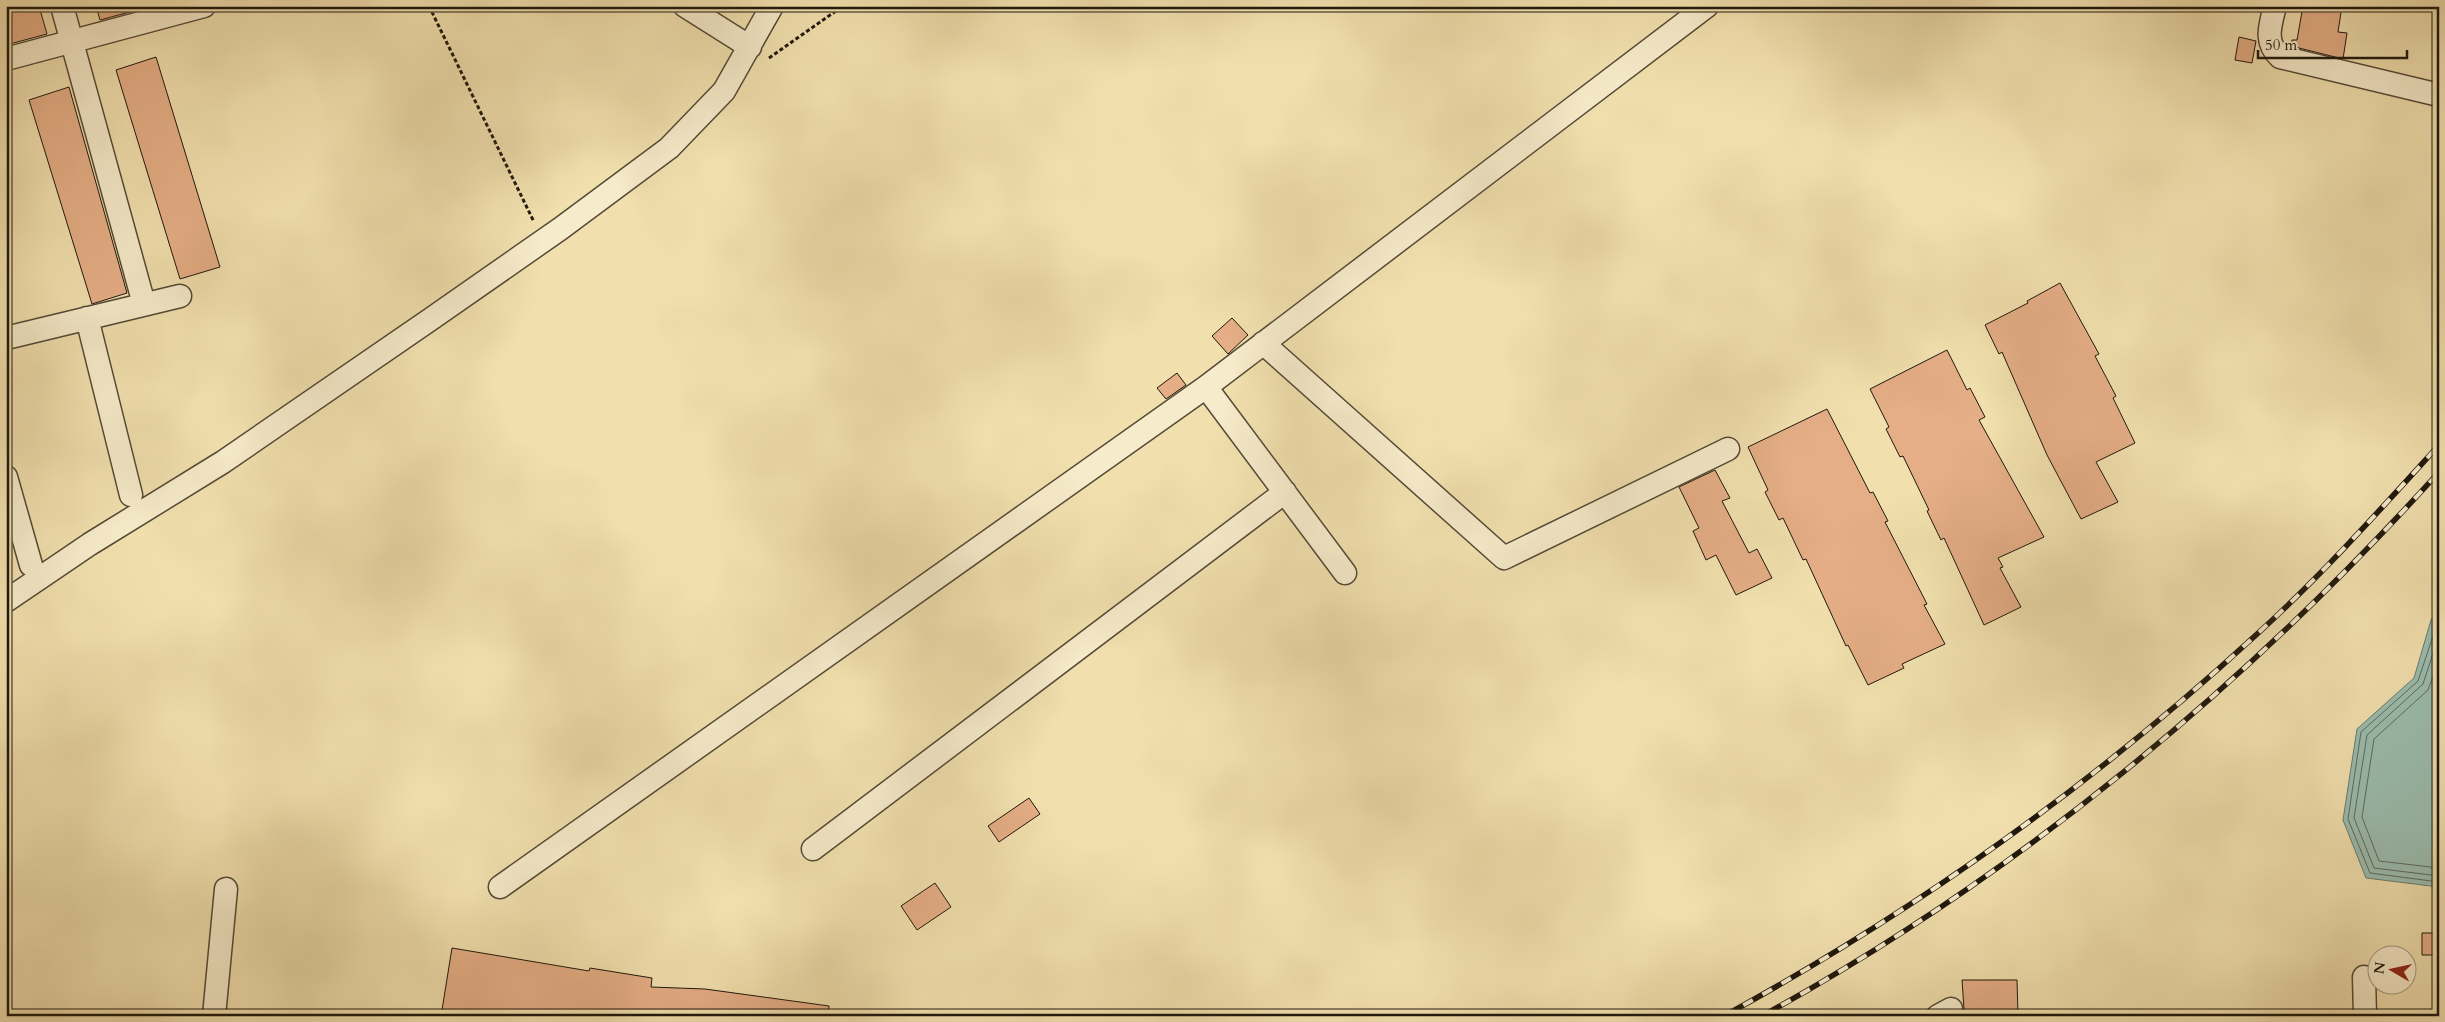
<svg xmlns="http://www.w3.org/2000/svg" width="2445" height="1022" font-family="Cardo,serif">
  <style>
    .water { fill: #9bbdaf; stroke: #697b6f }
    .lines { fill: none; stroke-linecap: round; stroke-linejoin: round }
    .shore { stroke: #5d6a5e; stroke-width: 1 }
    .building { fill: #e5ae86; stroke: #1f180e }
    .minor-casing { stroke: #544a36; stroke-width: 25 }
    .path { stroke: #1f180e; stroke-width: 3; stroke-dasharray: 4 2.5; stroke-linecap: butt }
    .minor { stroke: #f6ebca; stroke-width: 22 }
    .rail-casing { stroke: #1f180e; stroke-width: 5.5 }
    .rail { stroke: #f6ebca; stroke-width: 4; stroke-dasharray: 11; stroke-linecap: butt }
  </style>
  <rect width="100%" height="100%" fill="#f1e0ae"/>
  <filter id="stains"><feTurbulence type="fractalNoise" baseFrequency=".004" numOctaves="4"/><feColorMatrix values="0 0 0 0 .2 0 0 0 0 .09 0 0 0 0 .02 0 0 0 .5 -.17"/></filter>
  <radialGradient id="worn" r=".72"><stop offset=".6" stop-color="#630" stop-opacity="0"/><stop offset="1" stop-color="#630" stop-opacity=".3"/></radialGradient>
  <path class="water" d="M2439,609v278l-73,-9 -23,-58 14,-91 57,-51 17,-58z"/>
  <g class="lines">
    <path class="shore" d="M2439,618l-21,63 -57,51 -13,87 22,54 69,9
      M2439,635l-16,49 -56,51 -13,83 20,50 65,8
      M2439,660l-11,30 -54,49 -12,78 17,44 60,7"/>
  </g>
  <path class="building" d="M6,6h33l8,28 -41,11z
    M96,6h56l-52,14z
    M2303,6h39l-4,26 9,1 -4,26 -52,-13 1,-6h5z
    M2239,37l17,4 -4,22 -17,-3z
    M156,57l64,210 -40,12 -64,-209z
    M69,87l58,206 -35,11 -63,-204z
    M2060,283l39,71 -4,2 21,40 -3,2 22,45 -39,19 22,40 -37,17 -34,-64 -45,-103 -3,2 -14,-29 43,-22 -1,-2z
    M1232,318l16,17 -20,19 -16,-18z
    M1947,350l20,40 3,-2 15,29 -6,3 65,117 -46,21 5,9 -3,1 21,39 -37,18 -40,-87 -3,2 -14,-29 2,-1 -26,-54 -3,1 -14,-28 3,-2 -19,-38z
    M1177,373l9,12 -20,14 -9,-11z
    M1827,409l43,84 3,-1 15,29 -3,1 42,82 -3,1 21,39 -43,20 2,4 -36,17 -20,-40 -2,1 -40,-87 -3,1 -20,-42 -4,2 -14,-28 3,-2 -20,-43z
    M1715,470l15,28 -8,3 27,52 8,-4 15,29 -36,17 -20,-40 -10,5 -13,-29 6,-3 -20,-41z
    M1029,798l11,16 -41,28 -11,-16z
    M935,883l16,24 -34,23 -16,-24z
    M2422,933h17v22h-17z
    M452,948l137,23 1,-3 62,10 -1,9 54,2 124,17 -1,10h-387z
    M1962,980h55l1,36h-56l2,-7z"/>
  <g class="lines">
    <g class="minor-casing">
      <path id="minor" d="M62,6l82,298
        M685,6l65,41
        M2275,6c-5,20 -11,36 5,51l159,38
        M6,59l198,-53
        M87,318l44,177
        M6,338l174,-42
        M1263,343l241,215 224,-109
        M1206,387l139,186
        M6,477l25,88
        M6,601l84,-57 133,-82 208,-143 129,-90 109,-81 55,-57 48,-85
        M813,849l472,-357
        M500,887l706,-500 501,-381
        M2364,977l1,39
        M214,1016l12,-127
        M1938,1016l13,-7"/>
    </g>
    <path class="path" d="M429,6l105,216
      M769,58l74,-52"/>
    <use href="#minor" class="minor"/>
    <g class="rail-casing">
      <path id="rail" d="M1724,1016c192,-105 371,-233 532,-381 65,-59 124,-125 183,-190
        M1762,1016c255,-140 483,-329 677,-544"/>
    </g>
    <use href="#rail" class="rail"/>
  </g>
  <rect width="2445" height="1022" fill="none" stroke="#f1e0ae" stroke-width="25"/>
  <rect x="8" y="8" width="2430" height="1007" fill="none" stroke="#1f180e" stroke-width="2.5"/>
  <rect x="12" y="12" width="2420" height="997" fill="none" stroke="#1f180e"/>
  <g transform="translate(2392 970) rotate(279)"><circle r="24" fill="#f6ebca" stroke="#a0977f"/>
  <path d="M0-4L9 19L0 12L-9 19Z" fill="#8f2418"/>
  <text y="-8" font-size="14" font-weight="bold" text-anchor="middle" fill="#1f180e">N</text>
  </g>
  <path d="M2258 50v8h149v-8" fill="none" stroke="#1f180e" stroke-width="2.5"/>
  <text x="2265" y="50" font-size="15" fill="#1f180e" stroke="#f6ebca" stroke-width="4" paint-order="stroke">50 m</text>
  <rect width="100%" height="100%" filter="url(#stains)"/>
  <rect width="100%" height="100%" fill="url(#worn)"/>
</svg>
